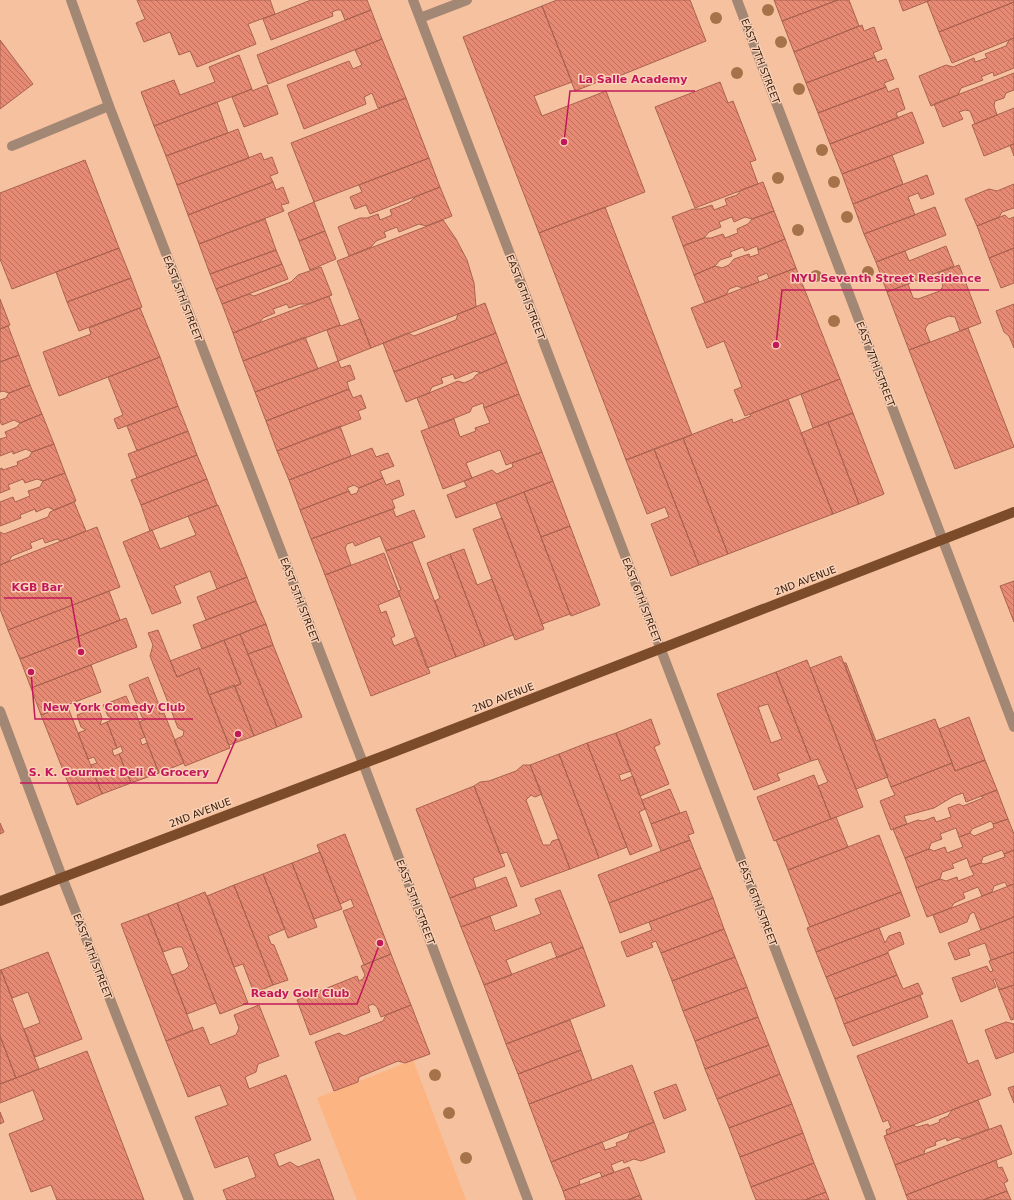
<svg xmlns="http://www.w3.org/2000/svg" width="1014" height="1200" font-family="'DejaVu Sans',sans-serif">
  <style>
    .built { fill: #fcb482 }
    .building { fill: url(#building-back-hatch); stroke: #a96250; fill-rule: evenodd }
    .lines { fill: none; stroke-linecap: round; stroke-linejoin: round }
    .service { stroke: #a38775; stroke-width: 10 }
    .minor { stroke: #a38775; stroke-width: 10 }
    .primary { stroke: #7c4b29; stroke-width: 10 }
    .tree { fill: #a6724a }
    .labels { text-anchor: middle; stroke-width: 3; stroke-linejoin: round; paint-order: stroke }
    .street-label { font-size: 10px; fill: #361e0c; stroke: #fad1b7 }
    .leader { fill: none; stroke: #c2185b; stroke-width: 1.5 }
    .callout-dot { fill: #c2185b; stroke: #fad1b7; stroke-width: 1.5 }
    .callout-label { font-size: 11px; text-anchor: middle; font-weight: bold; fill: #c2185b; stroke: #fad1b7; stroke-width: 3; stroke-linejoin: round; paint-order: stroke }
  </style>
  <defs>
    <pattern id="building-back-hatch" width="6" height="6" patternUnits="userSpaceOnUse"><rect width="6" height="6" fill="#e78a73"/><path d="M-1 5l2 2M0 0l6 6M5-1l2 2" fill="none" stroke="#bc705d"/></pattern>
  </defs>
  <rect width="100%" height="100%" fill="#f6c19e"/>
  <path class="built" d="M413,1060l53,140h-109l-40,-102z"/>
  <path class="building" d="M137,0h133l5,14 -27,10 8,20 -59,23 -7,-16 -11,4 -9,-23 -26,10 -8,-19 9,-4z
    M311,0h56l4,10 -26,10 -4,-10h-4l-5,2 1,4 -62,24 -8,-21z
    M557,0h133l16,41 -87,35 -1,-2 -43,17 -33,-85z
    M774,0h64l-56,21z
    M838,0h11l10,26 -65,26 -12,-31z
    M899,0h32l-28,11z
    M931,0h83v2l-75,30 -12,-31z
    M1014,2v36l-62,25 -13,-31z
    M542,6l30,76 -38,14 8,20 64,-25 39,101 -106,41 -76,-196z
    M371,10l11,29 -114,45 -11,-29z
    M862,25l2,6 10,-4 8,22 -9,4 2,4 -69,26 -12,-31z
    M1014,38v30l-20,8 -1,-4 -12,5 2,3 -22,8 -3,7 -27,11 -12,-30 27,-11 7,2 21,-9 1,4 12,-4 -2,-4 21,-8 3,-6z
    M382,39l24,59 -28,10 -6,-15 -8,4 2,7 -62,25 -17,-44 62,-24 4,8 9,-4 -7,-15z
    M0,40l33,44 -33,25z
    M239,55l13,34 -98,37 -13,-34 33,-12 6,15 35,-13 -6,-15z
    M875,57l2,5 9,-3 8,20 -10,4 2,4 -68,26 -12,-30z
    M1014,73v17l-8,3 -2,5 -9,3 -1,5 3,9 -22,9 -5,-13 -5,-1 -6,2 4,7 -20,8 -9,-23z
    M720,82l8,21 5,-2 23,59 -6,2 8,22 -63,24 -40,-101z
    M267,85l11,29 -34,13 -12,-30 20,-8v2z
    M886,87l2,5 10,-4 7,21 -9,4 2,5 -68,26 -12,-31z
    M406,98l23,60 -115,44 -23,-59z
    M217,102l11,31 -62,23 -12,-30z
    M1014,108v36l-30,12 -12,-31z
    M912,112l12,31 -82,31 -12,-30z
    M238,129l11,29 -72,27 -11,-29z
    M1014,144v12l-4,-11z
    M261,153l3,7 8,-3 6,16 -8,3 3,6 -85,33 -11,-30z
    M892,155l11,29 -50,20 -11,-30z
    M429,158l11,29 -70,27 -4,-9 -11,4 -5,-12 12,-5 -3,-7z
    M85,160l34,88 -107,41 -12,-30v-66z
    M927,175l7,19 -13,5 -3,-6 -10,4 7,18 -51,19 -11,-30z
    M273,182l3,8 7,-3 6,16 -8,2 3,6 -85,33 -11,-29z
    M763,182l11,29 -22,8 -7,-2 -11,5 -2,-5 -13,5 2,5 -12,5 -5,6 -21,8 -11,-29 21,-8h7l12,-4 2,5 13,-5 -2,-6 12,-4 4,-5z
    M1014,184v24l-12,4 -3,5 -22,9 -12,-27 24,-10 8,2z
    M440,187l12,29 -26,10 -7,-2 -20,8 -2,-5 -13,5 2,5 -10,4 -5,6 -22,9 -11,-29 22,-9h7l11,-4 2,6 12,-5 -2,-5 20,-8 5,-5z
    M314,202l11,29 -26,10 -11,-28z
    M605,207l87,228 -66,25 -87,-227z
    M935,207l11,28 -70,27 -12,-28z
    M774,211l11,28 -27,11 -1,-4 -12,5 -2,-4 -13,5 2,4 -12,4 -5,6 -21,9 -11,-29 21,-8h7l12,-4 2,4 13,-5 -1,-4 11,-5 4,-5z
    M1005,215l4,4 5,-2v31l-25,10 -12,-32z
    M265,219l11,31 -66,24 -11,-30z
    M443,220l13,19 11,21 7,23 2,24 -105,41 -34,-87z
    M325,231l11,28 -26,11 -11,-29z
    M785,239l11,29 -27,10 -2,-5 -10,4 2,5 -17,6 -5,-2 -8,3 -3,6 -21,8 -11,-28 21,-9 7,2 7,-3 5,-6 15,-5 1,3 9,-3 -1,-4z
    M946,246l8,20 -67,26 -11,-30 29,-11 4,10z
    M119,248l12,30 -64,24 -11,-30z
    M1014,248v35l-13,5 -12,-30z
    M276,250l6,14 -66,25 -6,-15z
    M282,264l6,15 -66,25 -6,-15z
    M959,265l22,58 -21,8 -5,-14 -6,-1 -21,8 -3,5 5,13 -21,8 -22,-58 21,-8 5,14 5,1 22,-8 3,-5 -5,-13z
    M321,267l11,28 -24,9h-8l-11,4 -2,-4 -14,5 2,4 -12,5 -3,4 -27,11 -11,-29 27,-10 5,2 37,-14 7,-7z
    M796,268l44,111 -95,37 -11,-26 8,-3 -18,-46 -17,7 -16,-40z
    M131,278l11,29 -63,24 -12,-29z
    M329,296l11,29 -97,36 -10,-28z
    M0,299l10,26 -10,4z
    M485,303l11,30 -102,39 -11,-29 25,-10 6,3 42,-16 2,-6z
    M1014,304v44l-5,-12 -5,-4 -8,-21z
    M140,308l20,49 -101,39 -16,-44 48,-18 -2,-6z
    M360,319l11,29 -33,13 -11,-31 13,-5 1,1z
    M8,326l11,29 -19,7v-33z
    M968,328l46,119 -59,22 -46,-119z
    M496,333l11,29 -26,11 -6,-2 -20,8 -2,-5 -12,4 2,5 -11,4 -3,6 -23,9 -12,-30z
    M305,337l13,32 -63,23 -12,-31z
    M19,355l11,30 -21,8 -6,-2 -3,1v-30z
    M160,357l18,49 -60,23 -4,-10 9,-4 -15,-38z
    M338,361l3,7 9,-3 5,14 -8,3 2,7 -83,32 -11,-29z
    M507,362l12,32 -35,14 -1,-5 -11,4 -2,5 -41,16 -12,-30 41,-17 6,2 9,-4 3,-4z
    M840,379l13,34 -40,15 -12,-34z
    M30,385l12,29 -22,9 -6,-3 -12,5 -2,-3v-22l6,-2 3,-5z
    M349,389l4,9 8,-3 5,13 -8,3 3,8 -84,32 -11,-30z
    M519,394l23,58 -36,13 -6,-15 -34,13 6,15 -29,11 -22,-58 33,-12 6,18 16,-6 -1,-3 15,-5 -6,-15z
    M788,399l45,115 -105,40 -45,-116 49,-19 1,4 18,-7 -1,-2z
    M178,406l10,25 -51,20 -10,-25z
    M853,413l31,81 -25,10 -31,-82z
    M42,414l12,30 -22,8 -6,-3 -13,5v-3l-13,5v-17l7,-2 -2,-5 12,-5 3,-4z
    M828,422l31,82 -26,10 -32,-81z
    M340,426l11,30 -62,24 -12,-29z
    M188,431l9,24 -60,23 -9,-24z
    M683,438l45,116 -29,11 -45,-116z
    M54,444l11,29 -22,8 -6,-2 -12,4 -2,-4 -15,6 2,4 -10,4v-24l2,-1 1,2 15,-5 -1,-3 12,-5 3,-5z
    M372,448l4,9 12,-4 6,13 -14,5 3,7 -24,10 -5,-3 -7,3 2,3 -49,19 -11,-30z
    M654,449l45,116 -28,11 -20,-52 18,-7 -4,-10 -18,7 -21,-54z
    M542,452l11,29 -97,37 -9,-23 20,-8 -3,-6 28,-11 5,4 16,-7 -1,-4z
    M197,455l10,24 -66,26 -10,-25z
    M65,473l11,28 -22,9 -6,-3 -12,5 -1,-3 -15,6 1,3 -21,8v-24l13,-5 2,5 15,-6 -2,-5 12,-4 3,-6z
    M383,478l3,7 13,-5 5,15 -12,5 3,8 -84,31 -11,-29 49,-19 2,4 6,-2 2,-5z
    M207,479l10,26 -67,26 -9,-26z
    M553,481l17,45 -29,11 -17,-45z
    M524,492l46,122 -28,10 -46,-121z
    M74,502l12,29 -25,10 -4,-2 -12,4 -2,-5 -13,5 2,5 -20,8 -3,5 -9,4v-33l4,2 44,-17 2,-5z
    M218,505l29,72 -30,12 -7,-18 -36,15 7,17 -29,11 -29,-72 29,-12 8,19 36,-14 -8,-19z
    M393,509l3,8 18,-7 11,27 -39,14 -6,-15 -25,10 -2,-4 -6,2 -2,4 6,17 -26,10 -14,-36z
    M502,518l42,111 -29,11 -42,-111z
    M570,526l30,79 -29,11 -30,-79z
    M97,527l23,60 -112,43 -8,-21v-44z
    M412,542l44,115 -29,11 -29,-77 3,-1 -15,-39z
    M464,549l13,36 15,-6 21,56 -28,11 -35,-92z
    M384,553l16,43 -22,9 3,8 5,-2 9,25 -4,2 3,8 22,-9 14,36 -59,23 -46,-121z
    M450,554l35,92 -29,11 -21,-56 5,-3 -13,-35z
    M247,577l9,24 -50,19 -9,-23z
    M1014,581v41l-14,-36z
    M109,591l11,29 -100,39 -12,-29z
    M256,601l10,23 -64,25 -9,-24z
    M126,618l11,29 -106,41 -11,-29z
    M266,624l7,21 -25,9 -8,-20z
    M158,630l19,47 22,-9 31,80 -45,18 -11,-26 9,-4 1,-5 -6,-3 -28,-72 3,-11 -5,-12z
    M240,634l37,93 -23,9 -19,-50 6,-2 -17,-44z
    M224,640l17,44 -32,11 -10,-27 -22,9 -7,-16z
    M273,645l29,72 -25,10 -29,-73z
    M841,656l47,121 -32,12 -46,-121z
    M807,660l56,147 -32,12 -13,-33 10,-4 -10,-23 -7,2 -35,-89z
    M844,663h2l30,78 59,-22 17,44 -61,24z
    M91,665l10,27 -60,23 -10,-27z
    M776,672l35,89 -34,13 3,6 -26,10 -37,-96zM768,704l14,35 -11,4 -13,-36z
    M148,677l13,33 -2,4 5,-1 20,50 -25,10 -20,-51 7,-3 -4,-2 -13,-32z
    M234,685l20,51 -25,9 -20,-50z
    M126,696l5,11 -1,6 5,-2 10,26 -5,2 2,6 5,-2 12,30 -28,10 -12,-29 4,-2 -2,-6 -4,2 -10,-26 6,-3 -5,-3 -5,-11z
    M67,705l35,89 -25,11 -36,-90z
    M98,707l4,11 -2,7 7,-3 10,26 -5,2 2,6 5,-2 12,29 -29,11 -11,-29 6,-2 -3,-6 -6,2 -10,-26 8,-3 -5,-3 -4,-12z
    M969,717l16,43 -30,11 -16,-42z
    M651,719l9,25 -6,3 15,37 -29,12 -24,-63z
    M616,733l15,38 -12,4 2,6 12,-5 12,33 -6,3 13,34 -22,9 -43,-112z
    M587,743l40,104 -28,11 -40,-104z
    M559,754l40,104 -29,11 -40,-104z
    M985,760l12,30 -31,12 -3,-9 -9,3 -20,12 -30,8 3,8 -16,6 -11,-29 15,-6 -4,-8 61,-24 3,8z
    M523,765h7l12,29 -7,3 -4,-2 -5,5 17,45h7l2,-4 7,-2 11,30 -49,18 -14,-35 -7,2 -26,-68 6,-4 9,-1 27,-10z
    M814,775l17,44 -57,22 -17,-44z
    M474,786l31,80 -32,12 3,10 -26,10 -34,-89z
    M670,789l10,24 -29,11 -9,-24z
    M997,790l11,29 -15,5 -2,-3 -19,8 -2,4 -11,4 -3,-9 -16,6 2,5 -11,4 -2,6 -24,9 -12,-29 25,-9 5,1 11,-4 2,5 15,-5 -3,-9 11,-4 4,2 20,-8 -2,-2z
    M686,811l8,22 -6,2 2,5 -29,11 -10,-27z
    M836,817l12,30 -60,23 -12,-30z
    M1008,819l6,15v16l-10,4 -2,-4 -19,7 -2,6 -11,4 -3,-9 -15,6 2,4 -12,4 -2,7 -24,9 -11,-30 24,-9 5,2 11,-4 2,6 16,-6 -4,-10 11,-4 4,3 20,-8 -1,-4z
    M0,823l4,9 -4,2z
    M345,834l46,120 -27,11 -21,-54 11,-4 -3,-8 -11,5 -23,-59z
    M879,835l22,57 -91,35 -22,-57z
    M690,840l11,28 -92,35 -11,-28z
    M1014,850v34l-7,2 -2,-4 -11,4 -2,6 -10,4 -4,-9 -15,6 2,5 -11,5 -3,5 -24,9 -11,-29 24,-9 6,2 11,-4 1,4 16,-6 -4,-8 11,-4 4,1 20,-7 -1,-3z
    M320,852l22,57 -28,10 -22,-56z
    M292,863l25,64 -29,11 -25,-64z
    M701,868l12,30 -93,35 -11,-30z
    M263,874l22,55 -17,7 3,8 3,1 14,35 -15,5 -39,-100z
    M506,877l11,29 -56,21 -11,-29z
    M1014,884v33l-33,13 -7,-18 -4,2 -3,8 -27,11 -7,-18z
    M234,885l39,100 -19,8 -11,-29 -9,3 -27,-71z
    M560,890l23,57 -26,11 -6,-16 -45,18 6,15 -28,10 -23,-58 29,-11 5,15 46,-17 -6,-15z
    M205,892l43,111 -28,11 -43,-111z
    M901,892l9,24 -94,36 -9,-24z
    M713,898l11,31 -63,24 -5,-12 -5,2 2,4 -26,10 -6,-15 31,-12 -3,-8z
    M177,903l39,100 -29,11 -15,-39 13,-5 4,-4 -7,-19h-5l-14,5 -15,-38z
    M148,914l45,116 -27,11 -45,-117z
    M1014,917v35l-23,8 -6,-17 -17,6 2,6 -15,5 -7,-17z
    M879,928l6,15 4,-7 11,-4 4,12 -16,7v2l-62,24 -10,-25z
    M724,929l11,28 -63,24 -11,-28z
    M583,947l22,59 -99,38 -22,-59z
    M48,952l34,87 -47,18 -11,-28 16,-6 -12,-31 -16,6 -11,-28z
    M1014,952v33l-15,5 -4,-11 -2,1 3,7 -35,15 -9,-24 35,-12 3,6 3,-1 -4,-10z
    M888,953l9,22 -62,24 -9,-22z
    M391,954l20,51 -30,12 -4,-10 -4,-3 -5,2 2,6 -60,23 -13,-35 60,-24 2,5 4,-2 2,-4 -4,-9z
    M735,957l12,30 -64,24 -11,-30z
    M0,970h1l38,99 -23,9 -16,-42z
    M897,975l6,14 15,-6 5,11 -79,30 -9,-25z
    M1014,985v34l-3,1 -12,-30z
    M747,987l11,30 -63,24 -12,-30z
    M920,995l8,22 -75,29 -9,-22z
    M259,1005l20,51 -21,8 -2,8 -11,5 4,12 37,-14 25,65 -37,14 5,13 11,-5 8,5 21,-8 15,41h-107l-4,-10 33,-13 -8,-21 -33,12 -20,-51 33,-12 -8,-20 -32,12 -22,-56 37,-14 7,18 26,-10 3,-7 -5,-13z
    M411,1005l19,49 -25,9 -7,-2 -39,16 -1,5 -24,9 -19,-49 24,-9 5,3 39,-15 3,-6z
    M758,1017l11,28 -64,24 -10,-28z
    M570,1020l11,30 -63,24 -12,-30z
    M952,1020l16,44 10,-4 13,35 -104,40 -1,-5 5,-2 -3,-8 -5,2 -26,-66z
    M1006,1022l8,2v28l-18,7 -11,-29z
    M0,1036l16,42 -16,6z
    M769,1045l11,29 -63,25 -12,-30z
    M581,1050l11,30 -63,24 -11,-30z
    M87,1051l57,149h-87l-6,-15 -20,7 -22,-58 35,-14 -11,-30 -33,13v-19z
    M632,1065l22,57 -103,40 -22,-58z
    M780,1074l12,30 -63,24 -12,-29z
    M676,1084l10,26 -22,9 -10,-27z
    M1014,1086v17l-6,-15z
    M978,1100l11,29 -27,10 -5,-2 -10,4 -1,-3 -11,4 1,3 -11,4 -1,5 -29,11 -11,-29 29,-11 4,2 11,-3 1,2 11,-4 -1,-2 9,-4 4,-6z
    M792,1104l11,29 -63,24 -11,-29z
    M0,1112l4,10 -4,2z
    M654,1122l11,30 -24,9 -7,-2 -10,4 -1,-3 -12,5 3,7 -12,5 -2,-5 -21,8 1,5 -17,6 -12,-29 51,-20 3,8 12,-4 -1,-3 11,-4 3,-7z
    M1001,1125l11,29 -106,41 -11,-30z
    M803,1133l11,30 -63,24 -11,-30z
    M996,1160l2,8 4,-1 6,14 -4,2 3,8 -24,9h-75l-2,-5z
    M814,1163l12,29 -21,8h-49l-5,-13z
    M629,1167l11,28 -12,5h-62l-3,-9z
    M1007,1191l4,9h-28z
    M826,1192l3,8h-24z
    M640,1195l2,5h-14z"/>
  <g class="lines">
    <path class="service" d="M12,146l97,-40"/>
    <path class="minor" d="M71,0l38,106 254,657 165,437
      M413,0l458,1200
      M737,0l277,727
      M420,18l47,-18
      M0,711l62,166 127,323"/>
    <path class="primary" d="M0,901l386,-146 628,-243"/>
  </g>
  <g class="tree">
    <circle cx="768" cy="10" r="6"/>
    <circle cx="716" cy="18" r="6"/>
    <circle cx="781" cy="42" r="6"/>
    <circle cx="737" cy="73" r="6"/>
    <circle cx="799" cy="89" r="6"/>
    <circle cx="822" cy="150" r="6"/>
    <circle cx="778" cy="178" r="6"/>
    <circle cx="834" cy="182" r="6"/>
    <circle cx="847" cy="217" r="6"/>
    <circle cx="798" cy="230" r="6"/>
    <circle cx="868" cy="272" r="6"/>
    <circle cx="816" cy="276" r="6"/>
    <circle cx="834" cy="321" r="6"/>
    <circle cx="435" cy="1075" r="6"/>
    <circle cx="449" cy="1113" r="6"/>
    <circle cx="466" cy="1158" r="6"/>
  </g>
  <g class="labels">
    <g class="street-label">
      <text transform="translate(761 61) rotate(69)" y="4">EAST 7TH STREET</text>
      <text transform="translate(526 297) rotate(69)" y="4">EAST 6TH STREET</text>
      <text transform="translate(183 298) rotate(69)" y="4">EAST 5TH STREET</text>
      <text transform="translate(876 364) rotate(69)" y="4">EAST 7TH STREET</text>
      <text transform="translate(805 580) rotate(-21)" y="4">2ND AVENUE</text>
      <text transform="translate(300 600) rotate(69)" y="4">EAST 5TH STREET</text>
      <text transform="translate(642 600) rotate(69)" y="4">EAST 6TH STREET</text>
      <text transform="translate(503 697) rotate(-21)" y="4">2ND AVENUE</text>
      <text transform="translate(200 812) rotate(-21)" y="4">2ND AVENUE</text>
      <text transform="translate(416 902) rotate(69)" y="4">EAST 5TH STREET</text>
      <text transform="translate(758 903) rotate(69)" y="4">EAST 6TH STREET</text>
      <text transform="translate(93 956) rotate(69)" y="4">EAST 4TH STREET</text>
    </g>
  </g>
  <path class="leader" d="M564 142L570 91H695M776 345L782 290H989M81 652L71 598H4M31 672L35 719H193M238 734L217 783H20M380 943L357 1004H243"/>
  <g class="callout-dot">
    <circle cx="564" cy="142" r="4"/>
    <circle cx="776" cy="345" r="4"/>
    <circle cx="81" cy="652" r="4"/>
    <circle cx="31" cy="672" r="4"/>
    <circle cx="238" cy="734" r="4"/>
    <circle cx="380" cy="943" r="4"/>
  </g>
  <g class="callout-label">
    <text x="633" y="83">La Salle Academy</text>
    <text x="886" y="282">NYU Seventh Street Residence</text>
    <text x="37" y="591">KGB Bar</text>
    <text x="114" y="711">New York Comedy Club</text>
    <text x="119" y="776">S. K. Gourmet Deli &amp; Grocery</text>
    <text x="300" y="997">Ready Golf Club</text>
  </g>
</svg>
